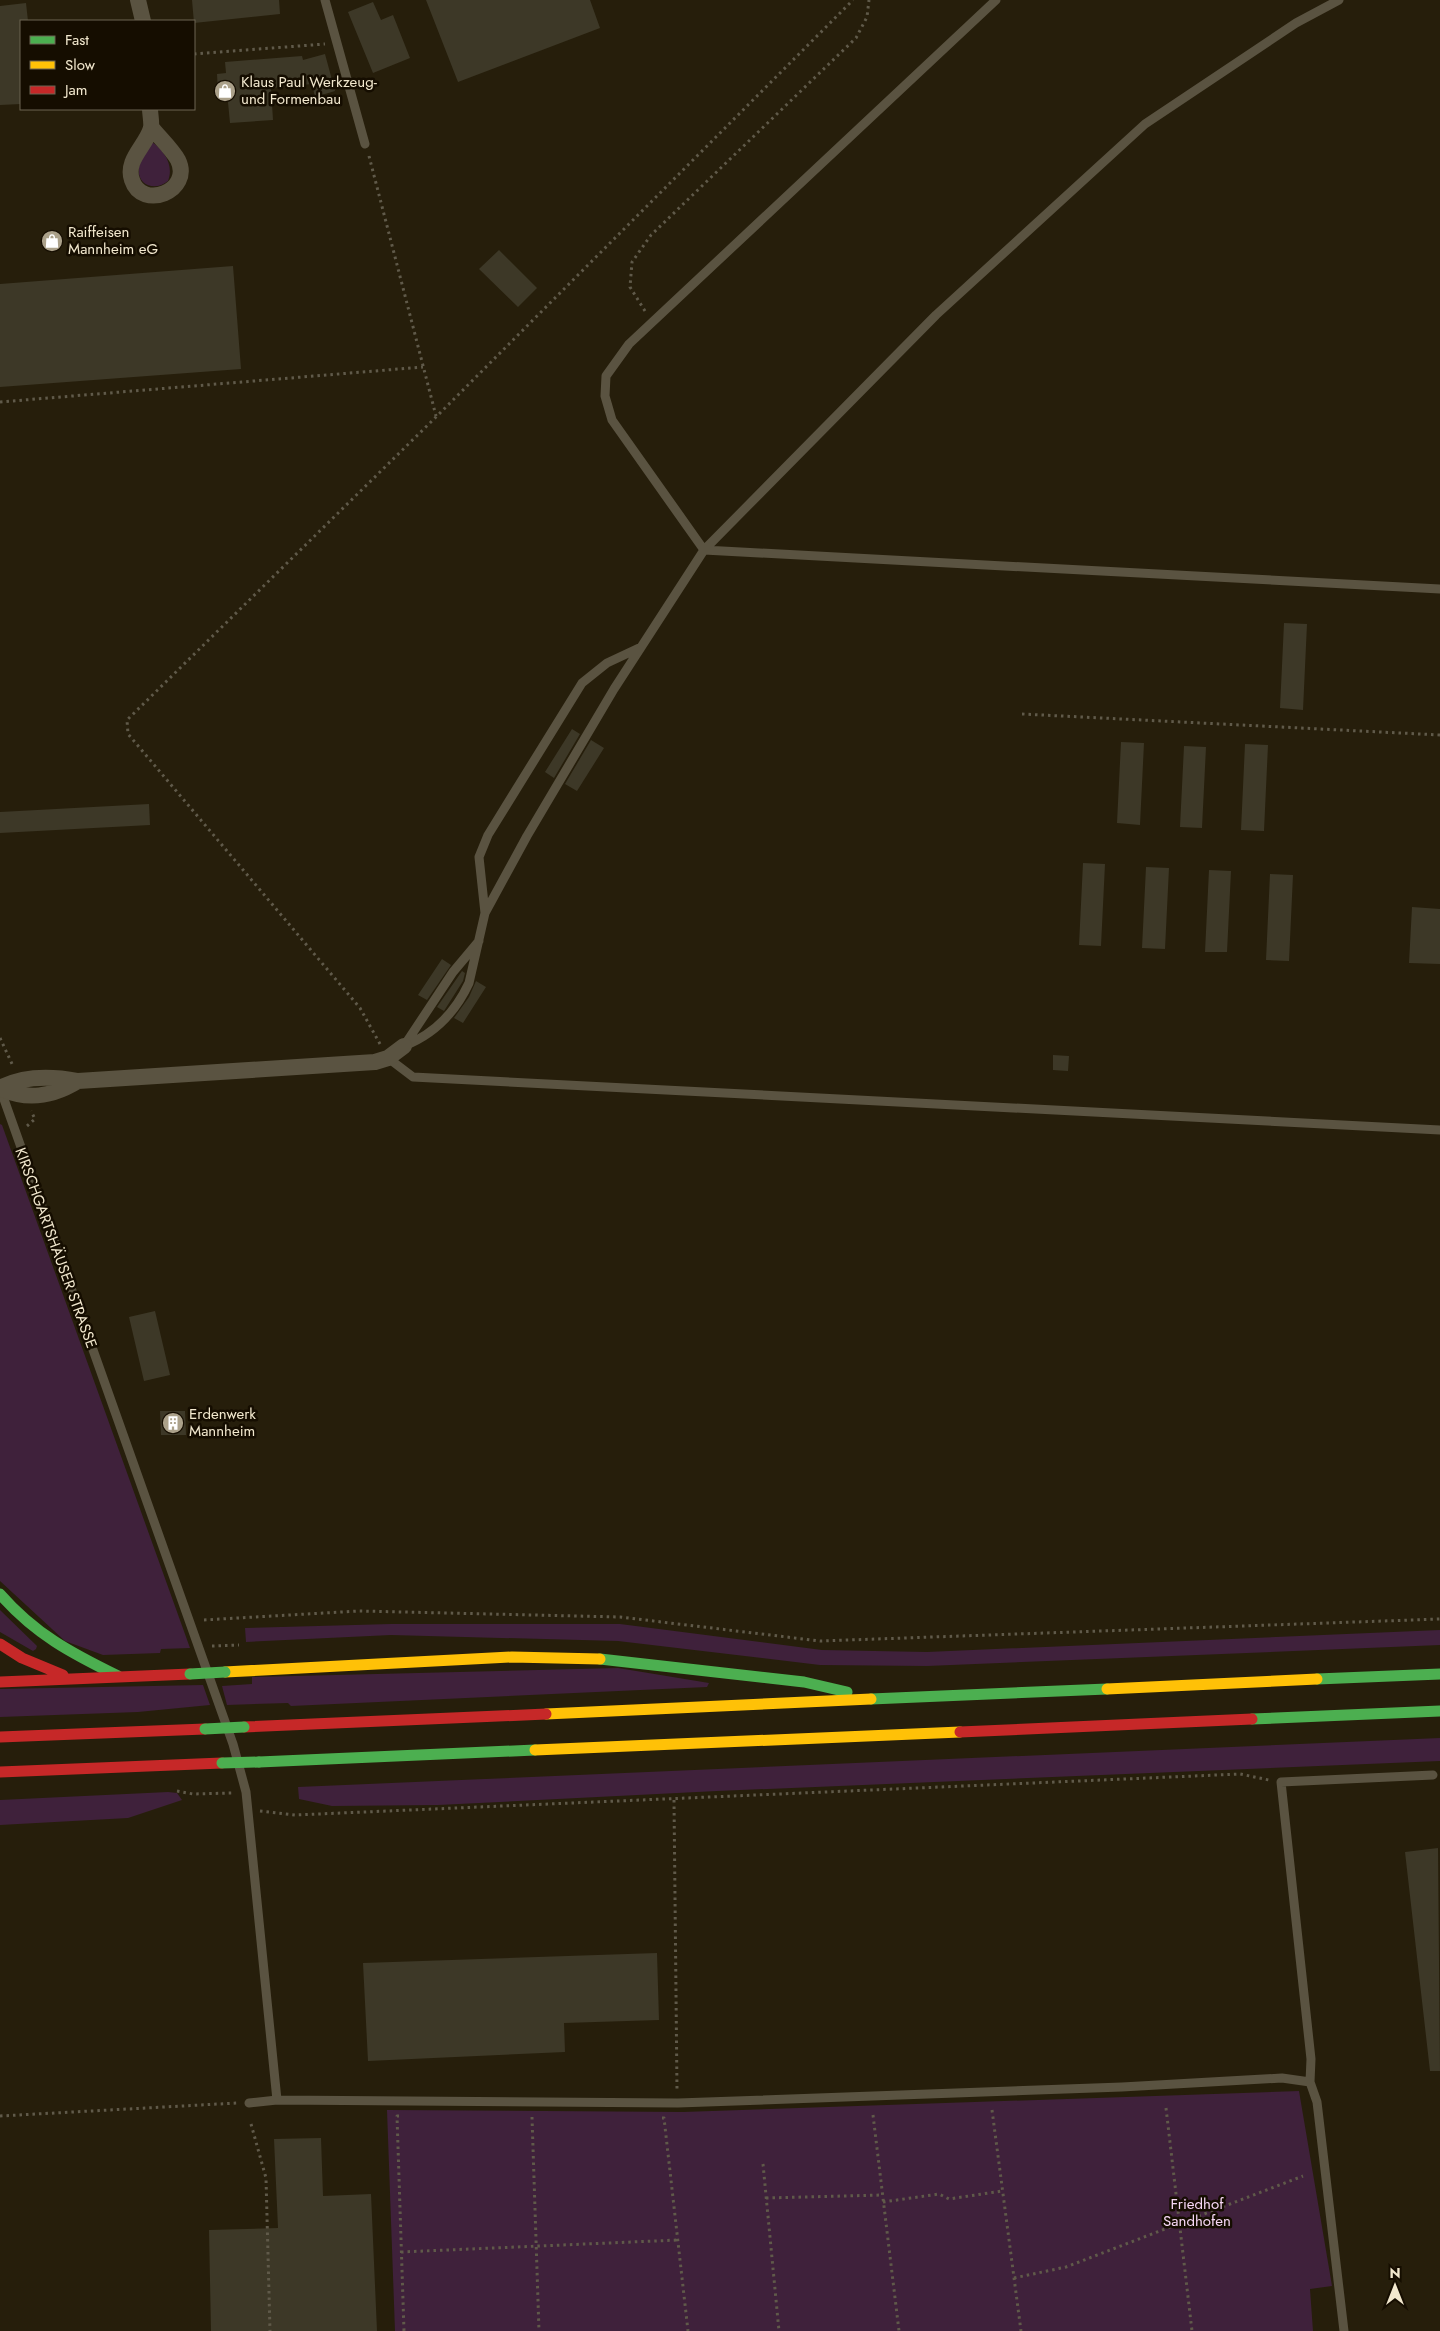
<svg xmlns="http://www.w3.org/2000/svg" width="1440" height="2331" font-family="Jost,sans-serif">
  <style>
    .green { fill: #3f213b }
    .building { fill: #3d3827 }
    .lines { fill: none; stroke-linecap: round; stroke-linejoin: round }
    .path { stroke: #605a4a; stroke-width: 3; stroke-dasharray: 2.5 4; stroke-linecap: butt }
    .lane { stroke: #5a5341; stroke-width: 9 }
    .street { stroke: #5a5341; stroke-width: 16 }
    .fast { stroke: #4caf50; stroke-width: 11 }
    .slow { stroke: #ffc107; stroke-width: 11 }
    .jam { stroke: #c62828; stroke-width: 11 }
    .fast-bridge { stroke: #4caf50; stroke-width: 11 }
    .labels { text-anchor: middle; stroke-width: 5; stroke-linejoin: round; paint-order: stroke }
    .poi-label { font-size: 15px; fill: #f2e8ce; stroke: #150d00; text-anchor: start }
    .street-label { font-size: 15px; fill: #f2e8ce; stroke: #150d00 }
    .park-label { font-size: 15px; fill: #f8d8f6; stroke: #150d00 }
  </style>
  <rect width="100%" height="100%" fill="#261e0b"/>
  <path class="green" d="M152,142c13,9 22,24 16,39 -13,11 -32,4 -29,-14 1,-8 9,-17 13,-25z
    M0,1124l2,1 188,523 -29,1 -1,4 -57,2 -38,-14 -65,-60z
    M0,1610l37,36 -1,3 -3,2 -33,-19z
    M391,1624h229l202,26 105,2 513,-22v15l-513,21 -107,-1 -202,-24 -227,-6 -145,7 -1,-14z
    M618,1668l91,15 -2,4 -416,19 -3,-3 -61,2 -5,-19 30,-2v-7z
    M203,1685l7,20 -72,7 -138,5v-28z
    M1440,1738v23l-723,30 -279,14 -106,1 -33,-7 -1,-12z
    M168,1792l9,1 5,7 -54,18 -128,7v-25z
    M1299,2091l33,195 -22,3 3,42h-918l-8,-221 296,2z"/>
  <path class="building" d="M192,0h87l1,14 -86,9z
    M426,0h164l10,28 -142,54z
    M373,2l8,18 12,-5 17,43 -37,15 -25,-61z
    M26,3l2,18h-7v83l-21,1v-99z
    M325,54l10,37 -20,6 -3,-13 -41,4 2,32 -43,3 -3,-31 -9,1 -1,-19 9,-1 -1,-11 77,-6 1,4z
    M499,250l38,38 -19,19 -39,-38z
    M233,266l8,103 -241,18v-103z
    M1284,623l23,1 -4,86 -23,-2z
    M572,729l8,5 -26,44 -9,-6z
    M591,740l13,8 -27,43 -12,-7z
    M1121,742l23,1 -4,82 -23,-2z
    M1245,744l23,1 -4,86 -23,-1z
    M1184,746l22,1 -4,81 -22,-1z
    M149,804l1,21 -150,8v-21z
    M1083,863l22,1 -4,82 -22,-1z
    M1146,867l23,1 -4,81 -23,-1z
    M1209,870l22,1 -4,81h-22z
    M1270,874l23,1 -4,86 -23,-1z
    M1412,907l28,2v55l-31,-1z
    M442,959l9,6 -24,35 -9,-5z
    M462,971l3,2 -2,8 -19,30 -7,-4z
    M476,981l10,6 -23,36 -9,-5 15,-21z
    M1053,1055l16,1 -1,15 -15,-1z
    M155,1311l15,64 -26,6 -15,-64z
    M160,1411h25l1,24h-25z
    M1438,1848l2,223h-10l-25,-219z
    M657,1953l2,67 -95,3 1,29 -197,9 -5,-98z
    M321,2138l2,58 48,-2 6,137h-166l-2,-101 69,-2 -4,-89z"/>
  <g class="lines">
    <path class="path" d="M194,54l131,-10
      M369,156l67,260
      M645,311l-15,-24 2,-25 19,-27 205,-197 11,-21 2,-17
      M0,402l423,-35
      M1022,714l418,21
      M0,1038l13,28
      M380,1044l-20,-36 -232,-274 -1,-14 309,-303 417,-417
      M27,1126l8,-7 -4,-8
      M204,1620l155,-9 261,6 200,24 620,-22
      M212,1646l27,-1
      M177,1791l16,3 40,-1
      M674,1800l3,290
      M260,1811l35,4 945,-41 29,6
      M1166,2108l26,223
      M992,2110l29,221
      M873,2115l26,216
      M0,2116l237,-13
      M399,2116h-2l7,215
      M532,2117l7,214
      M662,2118h2l24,213
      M251,2124l15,54 4,153
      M763,2164l16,167
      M766,2198l117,-3
      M883,2202l56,-8 10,5 53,-8
      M401,2252l277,-12
      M1014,2278l52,-11 237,-91"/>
    <path class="lane" d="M325,0l40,144
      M996,0l-367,344 -23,32 -1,20 7,24 92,130 736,39
      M485,913l-6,-56 9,-22 94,-152 25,-20 32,-15
      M404,1046c31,-12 51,-33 65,-63l16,-70 42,-77 87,-147 90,-139 232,-235 209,-191 151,-101 43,-23
      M404,1046l49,-74 26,-31
      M388,1058l25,19 1027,53
      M0,1088l233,656 13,48 31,308
      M1310,2082l1,-23 -30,-277 152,-7
      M249,2103l28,-3 401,3 444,-16 160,-9 28,4 7,20 27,229"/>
    <path class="street" d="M138,0l5,21
      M150,109c0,5 2,14 1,19 -5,18 -26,32 -19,52 10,31 61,11 46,-20 -6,-11 -19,-23 -27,-33
      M0,1088c24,-13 52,-12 78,-7l297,-19 13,-4 16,-12
      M0,1088c27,13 52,9 78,-7"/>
    <path class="fast" d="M0,1594c35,40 71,59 118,82
      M600,1659l204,23 43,10
      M1317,1679l123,-5
      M871,1699l236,-10
      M1252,1719l188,-8
      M259,1762l276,-12"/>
    <path class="slow" d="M225,1672l287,-15 88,2
      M1107,1689l210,-10
      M546,1714l325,-15
      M535,1750l425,-18"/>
    <path class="jam" d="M0,1644l22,14 41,17
      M0,1682l190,-8
      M244,1727l302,-13
      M960,1732l292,-13
      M0,1737l205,-8
      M0,1772l222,-9"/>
    <path class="fast-bridge" d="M190,1674l35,-2
      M205,1729l39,-2
      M222,1763l37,-1"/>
  </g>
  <defs>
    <g id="shop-disc" transform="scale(1.125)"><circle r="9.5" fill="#aba18a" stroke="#150d00"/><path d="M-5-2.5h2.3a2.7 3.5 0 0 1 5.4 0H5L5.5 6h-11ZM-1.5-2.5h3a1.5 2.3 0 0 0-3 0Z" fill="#fff"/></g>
    <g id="building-disc" transform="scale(1.125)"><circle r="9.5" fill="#aba18a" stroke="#150d00"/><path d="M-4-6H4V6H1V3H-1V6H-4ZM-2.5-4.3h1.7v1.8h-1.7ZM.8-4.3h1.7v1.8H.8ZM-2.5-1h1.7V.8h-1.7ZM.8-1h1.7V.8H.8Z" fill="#fff"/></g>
  </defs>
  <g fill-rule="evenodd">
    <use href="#shop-disc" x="225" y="91"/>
    <use href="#shop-disc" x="52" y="241"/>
    <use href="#building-disc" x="173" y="1423"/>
  </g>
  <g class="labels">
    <g class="poi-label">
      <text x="241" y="87">Klaus Paul Werkzeug-<tspan x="241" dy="17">und Formenbau</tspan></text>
      <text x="68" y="237">Raiffeisen<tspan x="68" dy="17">Mannheim eG</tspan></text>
      <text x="189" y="1419">Erdenwerk<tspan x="189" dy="17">Mannheim</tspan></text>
    </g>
    <g class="street-label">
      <text transform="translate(56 1248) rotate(70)" y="5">KIRSCHGARTSHÄUSER STRASSE</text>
    </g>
    <g class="park-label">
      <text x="1197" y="2209">Friedhof<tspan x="1197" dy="17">Sandhofen</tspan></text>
    </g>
  </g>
  <rect x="20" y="20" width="175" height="90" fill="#150d00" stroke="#6d6552"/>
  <rect x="30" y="36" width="25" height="8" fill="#4caf50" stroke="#6d6552"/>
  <text x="65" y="45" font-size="15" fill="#f2e8ce">Fast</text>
  <rect x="30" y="61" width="25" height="8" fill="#ffc107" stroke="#6d6552"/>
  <text x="65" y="70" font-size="15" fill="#f2e8ce">Slow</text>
  <rect x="30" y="86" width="25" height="8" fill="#c62828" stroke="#6d6552"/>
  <text x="65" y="95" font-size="15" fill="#f2e8ce">Jam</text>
  <g transform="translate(1395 2286)" stroke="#150d00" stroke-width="4" paint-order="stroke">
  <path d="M0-4L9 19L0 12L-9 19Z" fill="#f2e8ce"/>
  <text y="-8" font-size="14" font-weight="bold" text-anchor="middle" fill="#f2e8ce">N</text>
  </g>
</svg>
